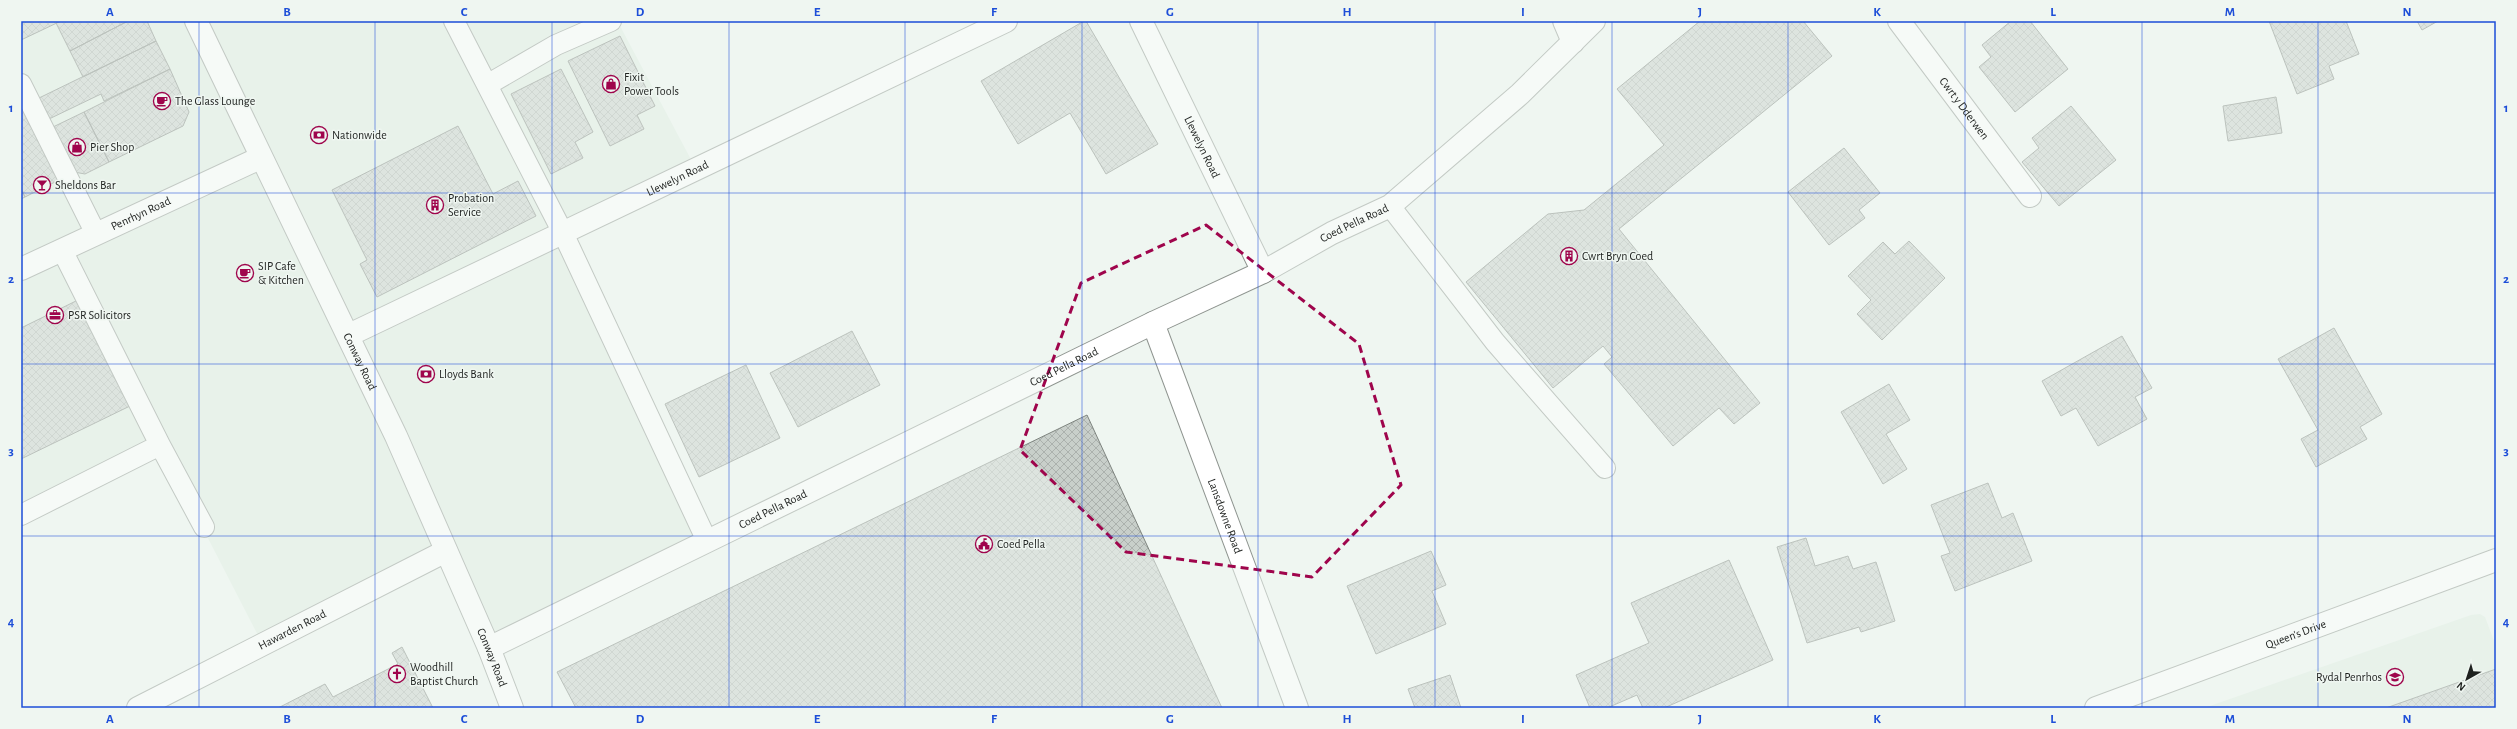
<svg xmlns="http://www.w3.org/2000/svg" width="2517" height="729" font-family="'Alegreya Sans',sans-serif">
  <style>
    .built { fill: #e0ede3 }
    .building { fill: url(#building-cross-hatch); stroke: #7e847f }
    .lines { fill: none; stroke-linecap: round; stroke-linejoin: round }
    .lane-casing { stroke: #8f9590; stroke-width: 22 }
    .street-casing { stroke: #8f9590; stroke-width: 24 }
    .secondary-casing { stroke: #8f9590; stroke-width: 24 }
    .primary-casing { stroke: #8f9590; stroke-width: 24 }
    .lane { stroke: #fff; stroke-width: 20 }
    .street { stroke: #fff; stroke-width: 22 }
    .secondary { stroke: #fff; stroke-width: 22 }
    .primary { stroke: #fff; stroke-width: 22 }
    .marked { fill: none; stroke: #9f054c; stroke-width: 3; stroke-dasharray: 8 5; stroke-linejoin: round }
    .grid { fill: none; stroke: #1d4ed8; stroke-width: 1; stroke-opacity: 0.55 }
    .labels { text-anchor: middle; stroke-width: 3; stroke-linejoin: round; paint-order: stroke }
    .poi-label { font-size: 12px; fill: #1e211f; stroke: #eff6f1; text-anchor: start }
    .street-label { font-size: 12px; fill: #1e211f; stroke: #eff6f1 }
    .neatline { fill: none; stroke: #1d4ed8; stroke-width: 1.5 }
    .grid-label { font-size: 13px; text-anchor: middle; font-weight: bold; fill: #1d4ed8 }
  </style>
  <defs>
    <pattern id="building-cross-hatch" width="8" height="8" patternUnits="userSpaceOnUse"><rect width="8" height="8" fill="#c8cfca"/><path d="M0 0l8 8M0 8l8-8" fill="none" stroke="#abb1ad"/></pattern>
  </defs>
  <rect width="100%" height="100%" fill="#eff6f1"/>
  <path class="built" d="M21,21h601l-3,3 77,145 -132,64 143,308 -218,107 -43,-96 -183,93 -103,-200 -139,70z
    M2480,614l5,3 11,29v62h-292l267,-93z"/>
  <path class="building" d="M21,21h40l-40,19z
    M61,21h67l-58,30 -14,-28z
    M128,21h19l9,20 -73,36 -13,-26z
    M1084,21h2l72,123 -52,30 -36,-61 -52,31 -37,-63z
    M1700,21h103l29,35 -213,173 141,174 -26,21 -15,-16 -46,38 -69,-82 8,-7 -9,-11 -50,42 -87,-106 82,-68 36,-4 80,-65 -47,-56z
    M2011,21h19l38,48 -53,43 -36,-45 12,-10 -9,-12z
    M2269,21h77l13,33 -30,12 5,13 -37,15z
    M2417,21h21l-16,9z
    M620,36l35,70 -18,9 7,14 -34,17 -42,-85z
    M156,41l14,28 -66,32 -3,-7 -52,25 -10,-21z
    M170,69l19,43 -6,14 -74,36 -25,-50z
    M561,69l32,63 -18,10 8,16 -32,16 -40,-80z
    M2276,97l6,36 -54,8 -5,-35z
    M21,99l38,81 -34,17 -4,-8z
    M2071,106l45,54 -57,46 -37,-44 17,-14 -7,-10z
    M84,112l25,50 -24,12 -11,-2 -21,-45z
    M458,126l35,68 25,-13 18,35 -159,81 -17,-33 7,-4 -35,-70z
    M1844,148l36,45 -21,17 6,8 -36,27 -41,-53z
    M21,189l4,8 -4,2z
    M1909,241l36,37 -63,62 -25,-26 14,-14 -23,-24 35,-34 12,12z
    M80,299l52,106 -111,54v-131z
    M2334,328l48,86 -22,13 7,12 -51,28 -15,-28 17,-9 -40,-71z
    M852,331l28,54 -82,42 -28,-54z
    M2122,336l30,52 -17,9 12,22 -49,27 -22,-38 -15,8 -19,-35z
    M746,365l34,73 -81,39 -34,-73z
    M1889,384l21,36 -24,14 21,35 -24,15 -42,-72z
    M1087,415l135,293h-646l-19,-36z
    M1988,483l14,35 11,-5 19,48 -77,30 -14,-35 9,-3 -19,-48z
    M1806,538l9,28 33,-10 5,13 23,-7 19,59 -34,11 -2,-5 -52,16 -30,-96z
    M1431,551l15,34 -14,6 14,33 -70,30 -29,-68z
    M1729,560l44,100 -109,48h-21l-6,-13 -30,13h-17l-14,-33 73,-32 -18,-40z
    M402,647l31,61h-155l47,-24 8,13 65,-33 -6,-11z
    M2496,669v39h-110z
    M1450,675l11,33h-46l-7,-19z"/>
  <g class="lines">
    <g class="lane-casing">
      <path id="lane" d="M454,21l109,212 144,308
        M21,84l75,150
        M487,85l69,-40 55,-24
        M1390,206l105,136 110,126
        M160,445l44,82
        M21,515l139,-70 -98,-195"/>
    </g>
    <g class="street-casing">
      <g id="street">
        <path id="s1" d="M1141,21l122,251"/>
        <path d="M1564,21l9,21"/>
        <path id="s2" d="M1899,21l131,175"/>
        <path id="s3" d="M1153,323l144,385"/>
        <path id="s4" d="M349,335l657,-314"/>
        <path id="s5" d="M489,648l664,-325 110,-51 69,-39 58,-27 130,-112 74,-73"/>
        <path id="s6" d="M138,708l308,-157"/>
        <path id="s7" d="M2096,708l400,-148"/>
      </g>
    </g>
    <g class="secondary-casing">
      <g id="secondary">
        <path id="s8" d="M21,269l239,-111"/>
      </g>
    </g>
    <g class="primary-casing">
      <g id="primary">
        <path id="s9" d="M196,21l200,415 93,212 23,60"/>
      </g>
    </g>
    <use href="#lane" class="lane"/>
    <use href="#street" class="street"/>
    <use href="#secondary" class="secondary"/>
    <use href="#primary" class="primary"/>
  </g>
  <path d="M0 0H2517V729H0ZM1206,225l153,119 42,141 -89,92 -186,-25 -106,-102 61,-167z" fill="#eff6f1" fill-opacity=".55" fill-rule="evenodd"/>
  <path class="marked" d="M1206,225l153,119 42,141 -89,92 -186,-25 -106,-102 61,-167z"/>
  <path class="grid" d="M199,21v687M375,21v687M552,21v687M729,21v687M905,21v687M1082,21v687M1258,21v687M1435,21v687M1612,21v687M1788,21v687M1965,21v687M2142,21v687M2318,21v687M21,193h2475M21,364h2475M21,536h2475"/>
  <defs>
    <g id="shop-ring" transform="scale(0.9)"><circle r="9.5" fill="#eff6f1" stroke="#9f054c" stroke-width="1.5"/><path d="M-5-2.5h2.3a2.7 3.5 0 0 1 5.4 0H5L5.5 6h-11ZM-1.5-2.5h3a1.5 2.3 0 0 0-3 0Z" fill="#9f054c"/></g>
    <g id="cafe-ring" transform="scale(0.9)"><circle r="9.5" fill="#eff6f1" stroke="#9f054c" stroke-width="1.5"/><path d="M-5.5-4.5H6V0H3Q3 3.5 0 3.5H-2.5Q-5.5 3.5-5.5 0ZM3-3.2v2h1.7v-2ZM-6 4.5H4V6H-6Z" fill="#9f054c"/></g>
    <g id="bank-ring" transform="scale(0.9)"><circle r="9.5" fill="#eff6f1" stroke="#9f054c" stroke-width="1.5"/><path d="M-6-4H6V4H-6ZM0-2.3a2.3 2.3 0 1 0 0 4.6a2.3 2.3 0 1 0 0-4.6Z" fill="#9f054c"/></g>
    <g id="bar-ring" transform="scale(0.9)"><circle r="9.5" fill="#eff6f1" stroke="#9f054c" stroke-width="1.5"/><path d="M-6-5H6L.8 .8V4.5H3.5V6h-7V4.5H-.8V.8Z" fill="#9f054c"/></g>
    <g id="building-ring" transform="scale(0.9)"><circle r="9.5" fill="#eff6f1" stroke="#9f054c" stroke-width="1.5"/><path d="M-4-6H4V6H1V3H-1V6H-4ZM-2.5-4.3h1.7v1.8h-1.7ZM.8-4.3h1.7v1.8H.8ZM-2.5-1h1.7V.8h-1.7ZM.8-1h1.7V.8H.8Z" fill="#9f054c"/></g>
    <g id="office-ring" transform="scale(0.9)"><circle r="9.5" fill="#eff6f1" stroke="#9f054c" stroke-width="1.5"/><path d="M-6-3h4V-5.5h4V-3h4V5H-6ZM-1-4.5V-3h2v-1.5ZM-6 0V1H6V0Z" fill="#9f054c"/></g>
    <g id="civic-ring" transform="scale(0.9)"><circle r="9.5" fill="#eff6f1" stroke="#9f054c" stroke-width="1.5"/><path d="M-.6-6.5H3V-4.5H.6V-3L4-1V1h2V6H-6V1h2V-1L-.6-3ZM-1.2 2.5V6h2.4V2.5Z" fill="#9f054c"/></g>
    <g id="church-ring" transform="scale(0.9)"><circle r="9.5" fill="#eff6f1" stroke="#9f054c" stroke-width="1.5"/><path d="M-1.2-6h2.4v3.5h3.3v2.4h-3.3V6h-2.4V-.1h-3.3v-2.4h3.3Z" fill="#9f054c"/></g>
    <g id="school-ring" transform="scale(0.9)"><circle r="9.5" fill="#eff6f1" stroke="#9f054c" stroke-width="1.5"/><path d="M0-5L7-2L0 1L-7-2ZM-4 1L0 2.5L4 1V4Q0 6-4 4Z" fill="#9f054c"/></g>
  </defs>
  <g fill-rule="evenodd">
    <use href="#shop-ring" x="611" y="84"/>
    <use href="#cafe-ring" x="162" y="101"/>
    <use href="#bank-ring" x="319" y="135"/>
    <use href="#shop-ring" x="77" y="147"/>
    <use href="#bar-ring" x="42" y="185"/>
    <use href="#building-ring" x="435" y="205"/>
    <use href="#building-ring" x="1569" y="256"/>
    <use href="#cafe-ring" x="245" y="273"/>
    <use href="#office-ring" x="55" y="315"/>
    <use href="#bank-ring" x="426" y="374"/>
    <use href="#civic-ring" x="984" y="544"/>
    <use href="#church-ring" x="397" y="674"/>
    <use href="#school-ring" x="2395" y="677"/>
  </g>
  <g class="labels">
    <g class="poi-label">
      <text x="624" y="81">Fixit<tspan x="624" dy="14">Power Tools</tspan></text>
      <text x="175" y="105">The Glass Lounge</text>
      <text x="332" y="139">Nationwide</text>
      <text x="90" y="151">Pier Shop</text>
      <text x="55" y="189">Sheldons Bar</text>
      <text x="448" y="202">Probation<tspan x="448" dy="14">Service</tspan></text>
      <text x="1582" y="260">Cwrt Bryn Coed</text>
      <text x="258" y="270">SIP Cafe<tspan x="258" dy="14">&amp; Kitchen</tspan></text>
      <text x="68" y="319">PSR Solicitors</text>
      <text x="439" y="378">Lloyds Bank</text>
      <text x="997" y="548">Coed Pella</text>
      <text x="410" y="671">Woodhill<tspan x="410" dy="14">Baptist Church</tspan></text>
      <text x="2382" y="681" text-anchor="end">Rydal Penrhos</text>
    </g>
    <g class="street-label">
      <text dy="4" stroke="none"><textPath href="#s2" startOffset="109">Cwrt y Dderwen</textPath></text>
      <text dy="4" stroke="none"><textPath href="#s1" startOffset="140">Llewelyn Road</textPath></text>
      <text dy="4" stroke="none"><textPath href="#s4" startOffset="364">Llewelyn Road</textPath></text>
      <text dy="4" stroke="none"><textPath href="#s8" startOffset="132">Penrhyn Road</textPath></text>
      <text dy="4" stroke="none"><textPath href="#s5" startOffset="964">Coed Pella Road</textPath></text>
      <text dy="4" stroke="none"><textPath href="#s9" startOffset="378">Conway Road</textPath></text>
      <text dy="4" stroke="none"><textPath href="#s5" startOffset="640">Coed Pella Road</textPath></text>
      <text dy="4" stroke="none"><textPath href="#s5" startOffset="316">Coed Pella Road</textPath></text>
      <text dy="4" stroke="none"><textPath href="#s3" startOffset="206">Lansdowne Road</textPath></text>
      <text dy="4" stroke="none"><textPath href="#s6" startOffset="173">Hawarden Road</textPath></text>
      <text dy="4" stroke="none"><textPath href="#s7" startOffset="213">Queen's Drive</textPath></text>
      <text dy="4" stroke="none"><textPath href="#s9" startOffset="702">Conway Road</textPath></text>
    </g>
  </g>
  <rect width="2517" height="729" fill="none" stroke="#eff6f1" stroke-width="44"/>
  <g transform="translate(2467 679) rotate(219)" stroke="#eff6f1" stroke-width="3" paint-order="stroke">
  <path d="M0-3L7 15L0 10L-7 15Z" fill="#1e211f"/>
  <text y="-6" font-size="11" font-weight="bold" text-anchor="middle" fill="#1e211f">N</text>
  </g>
  <rect x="22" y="22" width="2473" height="685" class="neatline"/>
  <g class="grid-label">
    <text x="110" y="16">A</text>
    <text x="287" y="16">B</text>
    <text x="464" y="16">C</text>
    <text x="640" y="16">D</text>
    <text x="817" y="16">E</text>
    <text x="994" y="16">F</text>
    <text x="1170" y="16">G</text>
    <text x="1347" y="16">H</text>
    <text x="1523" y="16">I</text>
    <text x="1700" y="16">J</text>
    <text x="1877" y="16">K</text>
    <text x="2053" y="16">L</text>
    <text x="2230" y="16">M</text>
    <text x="2407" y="16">N</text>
    <text x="11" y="112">1</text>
    <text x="2506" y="112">1</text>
    <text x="11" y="283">2</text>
    <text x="2506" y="283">2</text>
    <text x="11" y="455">3</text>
    <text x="2506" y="455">3</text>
    <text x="11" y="626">4</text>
    <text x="2506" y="626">4</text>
    <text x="110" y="723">A</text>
    <text x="287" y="723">B</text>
    <text x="464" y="723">C</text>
    <text x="640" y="723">D</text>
    <text x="817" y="723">E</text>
    <text x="994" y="723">F</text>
    <text x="1170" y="723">G</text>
    <text x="1347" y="723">H</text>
    <text x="1523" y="723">I</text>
    <text x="1700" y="723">J</text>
    <text x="1877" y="723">K</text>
    <text x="2053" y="723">L</text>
    <text x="2230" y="723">M</text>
    <text x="2407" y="723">N</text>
  </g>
</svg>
